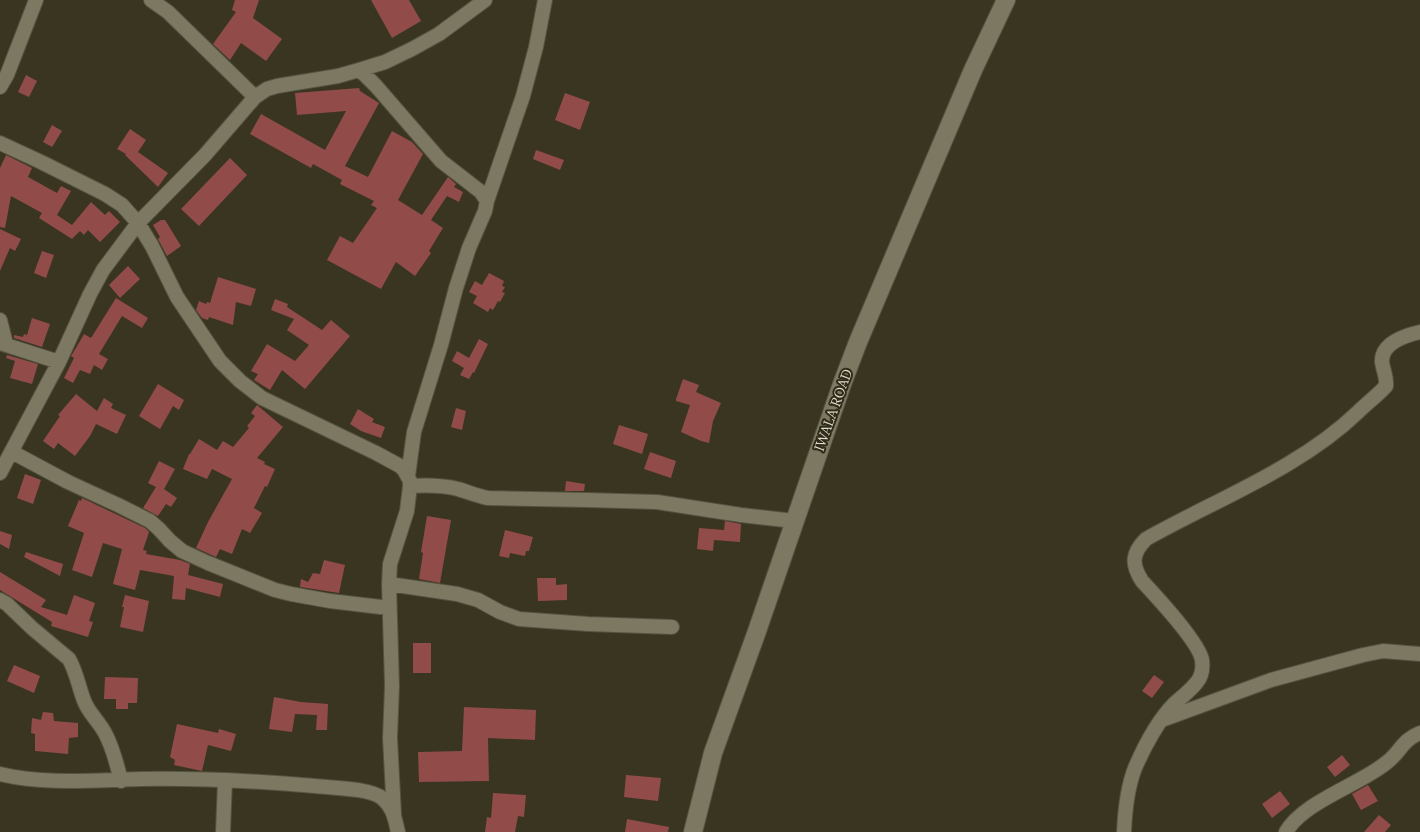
<svg xmlns="http://www.w3.org/2000/svg" width="1420" height="832" font-family="Lora,serif">
  <style>
    .building { fill: #914c4a }
    .lines { fill: none; stroke-linecap: round; stroke-linejoin: round }
    .minor-casing { stroke: #555241; stroke-width: 16 }
    .tertiary-casing { stroke: #555241; stroke-width: 20 }
    .minor { stroke: #7c7862; stroke-width: 14 }
    .tertiary { stroke: #7c7862; stroke-width: 18 }
    .labels { text-anchor: middle; stroke-width: 4; stroke-linejoin: round; paint-order: stroke }
    .street-label { font-size: 14px; fill: #dedcd0; stroke: #2f2b17 }
  </style>
  <rect width="100%" height="100%" fill="#393521"/>
  <path class="building" d="M235,0h24l-6,18 29,21 -16,22 -25,-18 -11,17 -17,-16 23,-32 -4,-2z
    M371,0h38l12,21 -29,17z
    M26,75l11,6 -8,16 -11,-5z
    M359,88l1,3 19,12 -34,63 23,11 24,-46 20,11 11,12 -25,46 24,15 26,-38 8,7 -2,3 9,5 -4,10 -12,-6 -16,24 12,8 -14,23 2,2 -16,23 -19,-14 -15,27 -54,-29 13,-24 13,7 24,-35 -6,-3 3,-4 -34,-17 2,-4 -29,-16 -2,4 -61,-34 11,-20 64,36 21,-39 -49,4 -2,-22z
    M565,93l25,9 -10,28 -25,-10z
    M52,125l10,6 -10,16 -9,-5z
    M130,129l16,11 -8,12 30,21 -10,14 -33,-32 1,-1 -9,-5z
    M536,150l28,10 -4,10 -27,-11z
    M6,155l26,13 -4,9 29,16 4,-7 10,5 -14,24 15,10 19,-23 14,13 4,-4 11,11 -20,20 -12,-12 -4,5 -4,-4 -8,8 -33,-21 3,-5 -31,-17 -6,32 -5,-1v-59z
    M230,158l17,17 -48,51 -18,-17z
    M161,220h4l16,26 -14,10 -9,-17 2,-2 -7,-12z
    M0,229l21,10 -6,12 -5,-3 -10,23z
    M42,251l12,4 -8,23 -12,-5z
    M128,266l12,13 -20,19 -11,-13z
    M489,273l15,8 -2,5 3,1 -3,5 3,1 -5,9 -2,-1 -5,9 -3,-2 -2,4 -15,-9 4,-7 -8,-4 6,-11 7,4z
    M218,277l38,12 -5,17 -15,-4 -3,23 -24,-8 -1,3 -6,-2 -6,-8 3,-9 7,3 1,-2 3,1z
    M116,298l32,20 -6,10 -20,-12 -23,38 9,5 -6,11 -8,-5 -4,9 -10,-4 -7,13 -9,-5 10,-20 -3,-2 2,-3 11,-19 7,4z
    M275,299l13,5 -1,3 35,23 9,-10 19,16 -45,53 -23,-19 -12,20 -16,-10 4,-6 -7,-3 16,-27 28,17 14,-16 -22,-15 7,-11 -23,-9z
    M32,318l18,6 -8,23 -28,-9v-3l9,2 1,-3 3,1z
    M479,339l9,5 -14,29 -1,-1 -4,7 -9,-4 4,-7 -12,-7 5,-10 12,7z
    M7,355l31,9 -6,20 -22,-6 5,-17 -9,-3z
    M683,379l16,6 -3,7 25,11 -8,18 -4,22 -8,-2 -20,-9 9,-27 -14,-4v-2z
    M158,384l26,16 -5,10 -6,-4 -13,23 -21,-13z
    M76,394l21,17 7,-13 9,6 -2,4 15,7 -9,19 -21,-10 -6,12 -15,20 -17,-13 -4,6 -11,-8 17,-25 -2,-1z
    M257,405l26,22 -26,31 8,4 -1,2 11,5 -8,18 -2,-1 -11,22 8,5 -12,20 -8,-4 -10,25 -12,-5 -4,8 -20,-9 12,-26 24,-43 -20,-10 -5,10 -24,-10 6,-15h1l9,-15 18,11 6,-9 10,6 16,-19 -2,-2 8,-10 -4,-3z
    M456,408l10,3 -4,19 -11,-3z
    M358,409l16,10 -2,3 13,5 -4,11 -20,-7 -11,-7z
    M619,425l29,9 -6,20 -29,-10z
    M650,452l26,9 -5,17 -27,-9z
    M159,461l16,8 -11,20 13,9 -6,9 -5,-3 -8,12 -15,-8 13,-21 -8,-4z
    M25,474l16,6 -8,24 -16,-6z
    M566,481l19,3 -1,7h-19z
    M82,498l63,30 4,4 -6,18 4,1 -1,3 34,6 10,4 -2,11 35,9 -3,13 -34,-9 -1,12 -13,-1 2,-23 -34,-6 -5,20 -22,-6 9,-35 -19,-6 -11,34 -20,-7 12,-37 -16,-7 11,-26 2,1z
    M427,516l24,4 -11,63 -21,-4 4,-26 -2,-1z
    M725,521l16,3 -1,18 -26,-2 -1,11 -16,-2 2,-21 25,2z
    M505,530l28,7 -4,14h-3l-1,5 -15,-3 -1,5 -10,-2z
    M0,531l12,4 -3,14 -9,-5z
    M26,552l37,12 -3,12 -36,-19z
    M324,560l21,5 -6,28 -39,-6 1,-8 7,3 5,-9 7,1z
    M0,572l46,28 -5,7 26,8 7,-20 21,8 -6,18 4,1 -5,15 -37,-11 1,-4 -52,-32z
    M537,578h19v7l11,-1v16l-29,1z
    M125,595l24,6 -6,31 -23,-5 4,-20h-2z
    M413,643h18v30h-18z
    M14,665l26,11 -6,17 -27,-12z
    M1154,675l10,7 -12,16 -10,-7z
    M105,677l33,1 -1,25h-9v6h-12v-10h-12z
    M274,697l27,5 27,2 -1,26h-11l1,-15 -22,-1 -3,18 -23,-3z
    M464,707l72,3 -1,30 -47,-2 1,43 -70,1 -1,-30 44,-1z
    M43,712l10,1 1,8 24,2v14l-9,1 -1,16 -33,-3v-17l-4,-1 1,-15 9,2z
    M177,724l41,9 1,-4 17,5 -5,17 -23,-6 -6,26 -28,-6 1,-5 -5,-3z
    M1342,755l8,10 -15,12 -8,-10z
    M626,775l35,3 -3,23 -34,-4z
    M1368,785l10,16 -17,9 -9,-16z
    M1280,791l10,13 -18,14 -10,-14z
    M493,793l33,2 -2,22 -6,-1 -3,16h-30l2,-15 4,1z
    M1379,815l12,10 -6,7h-21z
    M627,819l42,8 -1,5h-43z"/>
  <g class="lines">
    <g class="minor-casing">
      <path id="minor" d="M151,0l17,12 87,85
        M359,70l7,6 10,10 65,75 40,31 6,9 -2,10 -16,37 -13,40 -15,57 -27,87 -6,44
        M0,87l7,-12 29,-75
        M0,143l41,19 64,32 17,11 16,18 14,23 25,51 43,64 20,20 22,17 114,55 24,13 4,4 6,11v5l-3,25 -17,53 -1,20 3,102 -2,52 4,76
        M487,201l36,-105 13,-49 9,-47
        M0,320l6,24
        M0,343l59,19
        M12,452l56,30 50,23 32,16 9,8 11,12 12,10 26,12 67,27 16,4 39,7 59,7
        M0,473l59,-111 31,-68 13,-24 35,-47 67,-68 50,-58 12,-8 10,-3 61,-10 21,-6 26,-8 27,-13 27,-15 46,-34
        M410,486c17,-1 32,-1 48,3 10,3 19,7 30,9l99,2 70,2 84,13 53,6
        M389,584l68,10 21,6 22,12 19,7 69,5 84,3
        M0,600l7,4 25,24 37,31c8,14 10,30 16,44 5,11 14,19 20,30 8,15 12,31 16,48
        M1162,720l109,-40 92,-25 20,-4 37,3
        M0,774c46,11 94,6 140,5 59,-1 117,2 175,7 18,2 54,2 67,12 11,9 13,21 16,34
        M223,832l2,-52
        M1124,832c1,-22 3,-44 11,-64 9,-21 24,-49 40,-65 8,-7 16,-13 22,-21 5,-6 6,-14 5,-22 -3,-18 -46,-64 -60,-79 -11,-17 -10,-28 4,-42 71,-40 154,-71 212,-127 9,-9 20,-17 28,-26 1,-9 -3,-16 -4,-24 -1,-19 24,-27 38,-30
        M1286,832c17,-30 73,-47 100,-69 14,-10 16,-23 34,-30"/>
    </g>
    <g class="tertiary-casing">
      <path id="tertiary" d="M693,832l20,-79 43,-119 86,-250 16,-42 115,-272 33,-70"/>
    </g>
    <use href="#minor" class="minor"/>
    <use href="#tertiary" class="tertiary"/>
  </g>
  <g class="labels">
    <g class="street-label">
      <text transform="translate(833 410) rotate(-70)" y="5">IWALA ROAD</text>
    </g>
  </g>
</svg>
